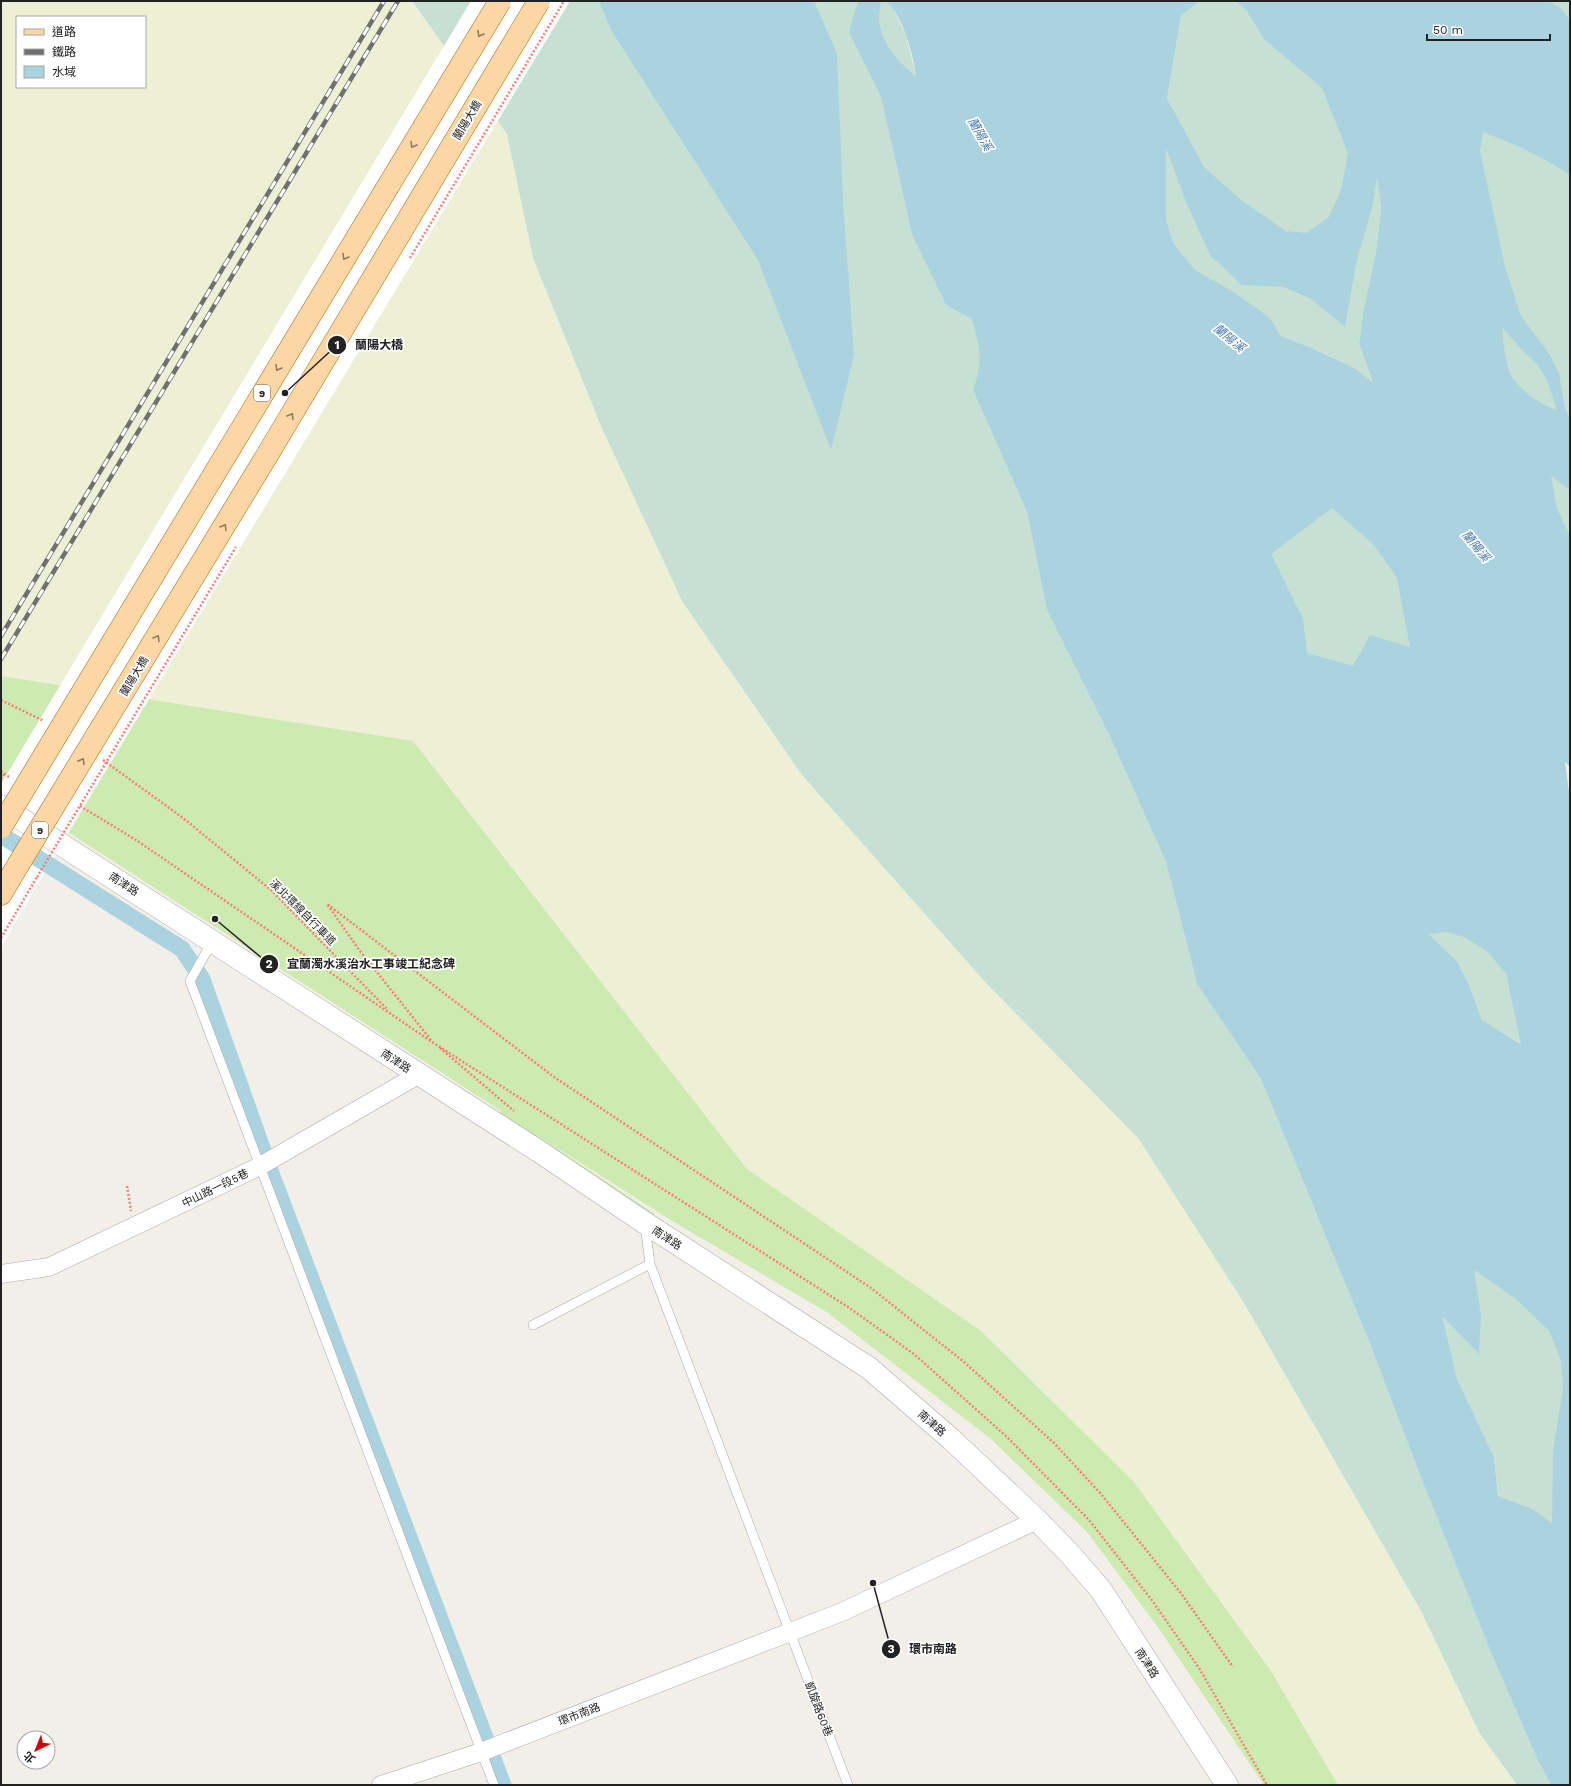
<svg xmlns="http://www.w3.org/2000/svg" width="1571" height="1786" font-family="'Work Sans','Noto Sans TC',sans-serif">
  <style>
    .farmland { fill: #eef0d5; fill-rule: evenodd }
    .grass { fill: #cdebb0 }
    .wetland { fill: #c6e0d4 }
    .water { fill: #aad3df; fill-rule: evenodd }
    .pier { fill: #fff }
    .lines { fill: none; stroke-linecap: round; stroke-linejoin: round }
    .canal { stroke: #aad3df; stroke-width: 17 }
    .service-casing { stroke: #a9a9a9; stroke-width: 10 }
    .minor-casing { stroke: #a9a9a9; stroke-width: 19 }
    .tertiary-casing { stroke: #a9a9a9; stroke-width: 23 }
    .primary-casing { stroke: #a06b00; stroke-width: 23 }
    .path { stroke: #fa8072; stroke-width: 2.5; stroke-dasharray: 2 2; stroke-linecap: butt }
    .service { stroke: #fff; stroke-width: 9 }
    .minor { stroke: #fff; stroke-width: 18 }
    .tertiary { stroke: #fff; stroke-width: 22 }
    .primary { stroke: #fcd6a4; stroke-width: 22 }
    .rail-casing { stroke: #707070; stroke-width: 4.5 }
    .rail { stroke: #fff; stroke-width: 3; stroke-dasharray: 9; stroke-linecap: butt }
    .primary-bridge-casing { stroke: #a06b00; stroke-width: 23; stroke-linecap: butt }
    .path-bridge { stroke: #fa8072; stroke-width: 2.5; stroke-dasharray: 2 2; stroke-linecap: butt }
    .primary-bridge { stroke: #fcd6a4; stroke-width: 22 }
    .oneway { stroke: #8f7c63 }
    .labels { text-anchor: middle; stroke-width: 3.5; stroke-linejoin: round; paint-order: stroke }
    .shield { fill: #fff; stroke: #646464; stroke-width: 1 }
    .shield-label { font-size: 10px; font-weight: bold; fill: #222 }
    .street-label { font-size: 11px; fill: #222; stroke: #fff }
    .water-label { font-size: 12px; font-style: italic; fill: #4a7aab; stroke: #fff }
    .leader { fill: none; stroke: #222; stroke-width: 1.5 }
    .callout-dot { fill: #222; stroke: #fff; stroke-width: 1.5 }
    .mark-label { font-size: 12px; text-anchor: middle; font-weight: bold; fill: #fff }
    .callout-label { font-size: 12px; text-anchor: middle; font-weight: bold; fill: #222; stroke: #fff; stroke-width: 3.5; stroke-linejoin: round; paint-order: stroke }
  </style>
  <rect width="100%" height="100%" fill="#f2efe9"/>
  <path class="farmland" d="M1,1h411l95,133 26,124 68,168 81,175 120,174 184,208 152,155 106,165 177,308 58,121 38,53h-179l-67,-114 -137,-189 -153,-151 -234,-162 -334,-427 -412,-66zM17,17h128v70h-128z"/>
  <path class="grass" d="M1,676l412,65 334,428 234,162 153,151 137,189 67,114h-74l-107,-159 -70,-94 -96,-93 -163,-126 -159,-94 -137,-87 123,82 -7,8 -153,-103 6,-8 -500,-322z"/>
  <path class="wetland" d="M412,1h481v7l13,28 10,40 -22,79 18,80 34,70 26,13 9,34 -2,21 -6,17 54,122 20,98 64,129 55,123 31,122 64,95 109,265 50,131 72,180 46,106 13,24h-34l-38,-53 -58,-121 -177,-308 -106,-165 -152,-155 -184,-208 -120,-174 -81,-175 -68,-168 -26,-124z
    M1199,1h60l68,80 50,94 4,33 -5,44 -13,61 -4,31 14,40 -18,-16 -48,-22 -26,-10 -12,-18 -35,-26 -38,-20 -22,-28 -8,-24 -1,-51 2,-70 14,-83z
    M1548,1h22v19l-10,-13z
    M1379,53l191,88v428z
    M1202,376l195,147 46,146 -159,23z
    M1394,808l112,166 16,70 -40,-24 -13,-35 -12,-24 -29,-28z
    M1329,1034l230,181 11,476 -70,-181 -6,-53 -37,-78z"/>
  <path class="water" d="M599,1h215l23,53 6,147 11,154 -23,95 -73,-190 -147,-230z
    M858,1h23c-1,8 -3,18 -1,25 4,20 20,38 36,50 -3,-22 -13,-60 -30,-75h313l-18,15 -14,83 37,68 37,33 45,31 20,2 23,-16 12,-27 7,-37 -26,-65 -58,-49 -17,-28 -11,-10h312l12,6 10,13v155c-27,-19 -57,-31 -87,-43l-3,19 25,116 16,49 29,39 9,19 6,34 5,11v71l-19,-14 6,33 13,27v231l-5,-5 5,37v986h-19l-13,-24 -46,-106 -72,-180 -50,-131 -109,-265 -64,-95 -31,-122 -55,-123 -64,-129 -20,-98 -54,-122c11,-32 7,-40 -1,-71l-26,-14 -34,-70 -31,-139 -32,-64zM1166,148l20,54 24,53 32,30 42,2 27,12 34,28 11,-63 17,-60 4,-27 4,31 -5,44 -13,61 -4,31 14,39 -18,-15 -48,-22 -26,-10 -11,-18 -36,-26 -38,-21 -22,-27 -8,-24zM1503,328l17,20 16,15 11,17 10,30c-16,-6 -35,-17 -44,-32 -7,-10 -11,-39 -10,-50zM1332,508l42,37 23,33 13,69 -40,-12 -17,31 -46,-13 -4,-34 -32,-65zM1446,932l18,5 23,14 19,23 15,70 -39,-24 -13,-35 -12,-24 -28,-27zM1474,1270l42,29 33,32 12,29 2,29 -10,62 -1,72 -20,-14 -34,-13 -4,-39 -37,-78 -15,-63 37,38 2,-39z"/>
  <path class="pier" d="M471,1h99l-521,864 -48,83v-164z"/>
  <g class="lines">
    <path class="canal" d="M1,835l181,114 20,30 70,197 231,609"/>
    <g class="service-casing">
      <path id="service" d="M212,942l-22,39 304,804
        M645,1225l5,39 198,521
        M533,1325l117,-61"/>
    </g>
    <g class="minor-casing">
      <path id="minor" d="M1,1274l48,-7 211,-101 158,-91
        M381,1785l100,-33 361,-140 195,-92"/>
    </g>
    <g class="tertiary-casing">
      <path id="tertiary" d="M1,806l539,346 105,71 224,145 82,71 86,81 32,33 32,37 126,195"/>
    </g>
    <g class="primary-casing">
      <path id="primary" d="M1,894l17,-29"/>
    </g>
    <path class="path" d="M1,700l43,21
      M103,760l80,58 88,72 117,120
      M1,771l8,6
      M1,779l3,-5
      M80,806l56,34 296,202 416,265 66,47 93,83 82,83 62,79 48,69 68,117
      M1,938l36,-61
      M431,1040l-71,-89 -33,-47 227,173 317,211 93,74 90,81 47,51 79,98 53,75
      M440,1048l74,63
      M127,1186l4,25"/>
    <use href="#service" class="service"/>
    <use href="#minor" class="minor"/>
    <use href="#tertiary" class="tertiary"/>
    <use href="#primary" class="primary"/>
    <g class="rail-casing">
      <path id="rail" d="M1,636l383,-635
        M1,659l397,-658"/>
    </g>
    <use href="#rail" class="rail"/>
    <g class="primary-bridge-casing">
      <path id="primary-bridge" d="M1,827l499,-826
        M18,865l242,-398 279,-466"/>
    </g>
    <path class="path-bridge" d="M410,258l154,-257
      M37,877l199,-330"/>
    <use href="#primary-bridge" class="primary-bridge"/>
  </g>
  <defs><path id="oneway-chevron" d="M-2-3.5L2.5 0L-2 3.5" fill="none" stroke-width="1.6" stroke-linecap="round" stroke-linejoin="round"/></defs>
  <g class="oneway">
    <use href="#oneway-chevron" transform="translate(480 34) rotate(121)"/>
    <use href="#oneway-chevron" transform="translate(413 145) rotate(121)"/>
    <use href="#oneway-chevron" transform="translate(345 257) rotate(121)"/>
    <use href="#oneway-chevron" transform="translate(278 368) rotate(121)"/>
    <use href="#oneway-chevron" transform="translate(291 416) rotate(-59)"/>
    <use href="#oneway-chevron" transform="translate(224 527) rotate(-59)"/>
    <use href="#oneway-chevron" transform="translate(157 638) rotate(-59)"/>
    <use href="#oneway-chevron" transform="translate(82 761) rotate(-59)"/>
  </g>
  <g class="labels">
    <g class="shield">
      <rect x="254" y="385" width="16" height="16" rx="3"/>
      <rect x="32" y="822" width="16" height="16" rx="3"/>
    </g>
    <g class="shield-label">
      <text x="262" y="397">9</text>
      <text x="40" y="834">9</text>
    </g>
    <g class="street-label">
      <text transform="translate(467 120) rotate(-59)" y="4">蘭陽大橋</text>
      <text transform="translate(134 676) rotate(-59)" y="4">蘭陽大橋</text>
      <text transform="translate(124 884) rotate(33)" y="4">南津路</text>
      <text transform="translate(303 912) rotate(45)" y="4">溪北環線自行車道</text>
      <text transform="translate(396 1061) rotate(33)" y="4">南津路</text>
      <text transform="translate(215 1188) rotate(-26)" y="4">中山路一段5巷</text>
      <text transform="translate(667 1238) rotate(33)" y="4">南津路</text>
      <text transform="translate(932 1423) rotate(41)" y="4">南津路</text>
      <text transform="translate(1147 1663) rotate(57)" y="4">南津路</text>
      <text transform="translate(819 1709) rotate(69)" y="4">凱旋路60巷</text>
      <text transform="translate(579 1714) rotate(-21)" y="4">環市南路</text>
    </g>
    <g class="water-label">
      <text transform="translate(980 134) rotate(60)" y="4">蘭陽溪</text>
      <text transform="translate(1229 338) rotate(39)" y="4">蘭陽溪</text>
      <text transform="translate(1476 546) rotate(50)" y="4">蘭陽溪</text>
    </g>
  </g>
  <path class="leader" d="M285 393L337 345M215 919L269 964M873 1583L891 1649"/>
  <g class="callout-dot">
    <circle cx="285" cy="393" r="4"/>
    <circle cx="215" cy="919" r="4"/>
    <circle cx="873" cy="1583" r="4"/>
    <circle cx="337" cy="345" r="10"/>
    <circle cx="269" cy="964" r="10"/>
    <circle cx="891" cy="1649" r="10"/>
  </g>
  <g class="mark-label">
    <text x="337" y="349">1</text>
    <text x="269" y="968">2</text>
    <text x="891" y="1653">3</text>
  </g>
  <g class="callout-label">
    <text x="379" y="349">蘭陽大橋</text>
    <text x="371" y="968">宜蘭濁水溪治水工事竣工紀念碑</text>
    <text x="933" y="1653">環市南路</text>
  </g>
  <rect width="1571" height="1786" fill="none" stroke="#222222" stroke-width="4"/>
  <rect x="16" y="16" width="130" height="72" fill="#ffffff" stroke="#a7a7a7"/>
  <rect x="24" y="29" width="20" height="6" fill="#fcd6a4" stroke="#a7a7a7"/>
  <text x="52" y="36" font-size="12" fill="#222222">道路</text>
  <rect x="24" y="49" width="20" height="6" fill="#707070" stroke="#a7a7a7"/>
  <text x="52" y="56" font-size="12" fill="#222222">鐵路</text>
  <rect x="24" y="66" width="20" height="12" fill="#aad3df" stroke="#a7a7a7"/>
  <text x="52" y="76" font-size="12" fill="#222222">水域</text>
  <g transform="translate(36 1750) rotate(223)"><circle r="19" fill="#ffffff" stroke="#a7a7a7"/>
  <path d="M0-3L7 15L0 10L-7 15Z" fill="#d40000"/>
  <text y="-6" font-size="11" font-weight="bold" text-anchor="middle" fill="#222222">北</text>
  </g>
  <path d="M1427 34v6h123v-6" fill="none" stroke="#222222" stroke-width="2"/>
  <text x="1433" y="34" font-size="12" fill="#222222" stroke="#ffffff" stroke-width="3" paint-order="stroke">50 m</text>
</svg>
